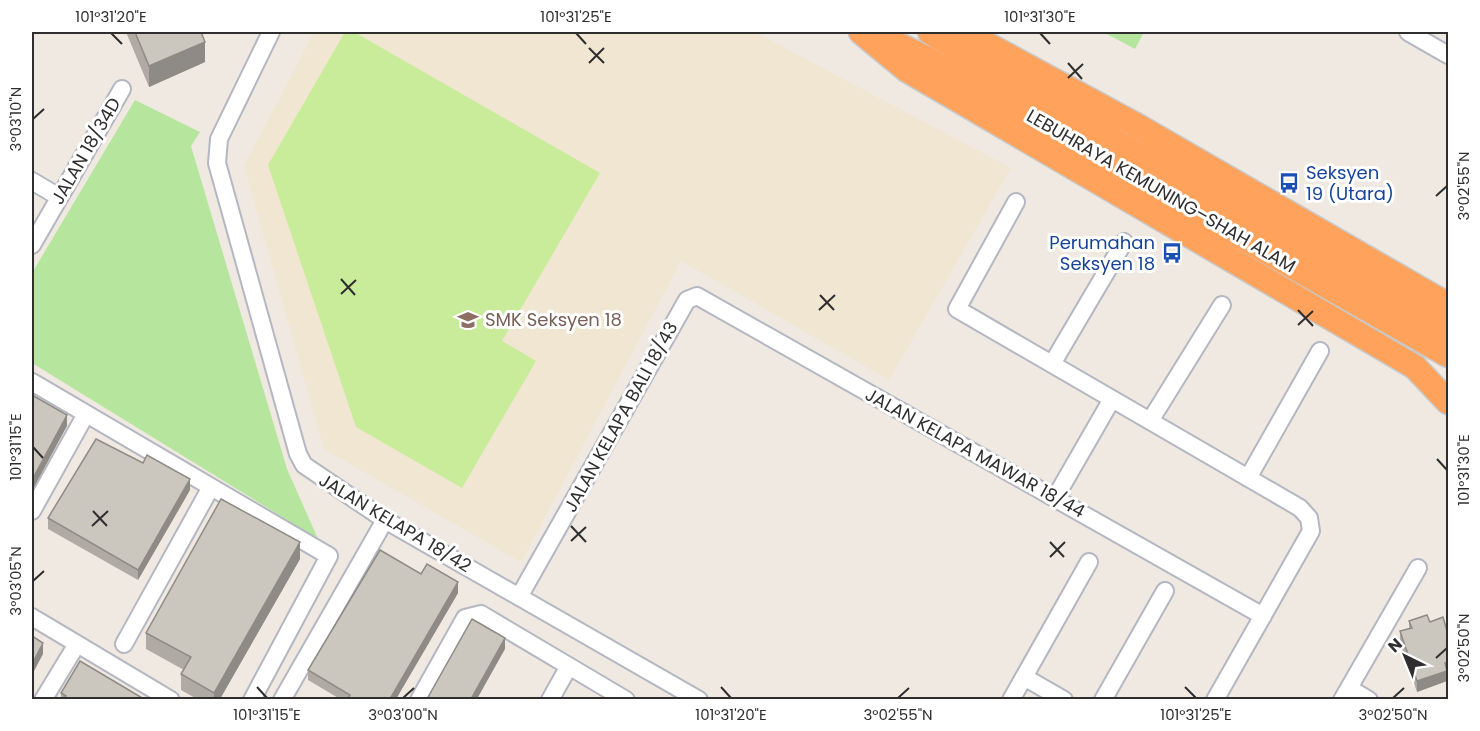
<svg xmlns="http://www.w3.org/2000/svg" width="1480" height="731" font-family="Poppins,sans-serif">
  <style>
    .education { fill: #f0e6d1 }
    .green { fill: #b6e59e }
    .pitch { fill: #c9ec9a }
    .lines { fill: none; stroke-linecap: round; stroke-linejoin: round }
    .minor-casing { stroke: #b4b7c1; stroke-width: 20 }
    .highway-casing { stroke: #c9c9c9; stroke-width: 27 }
    .minor { stroke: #fff; stroke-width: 16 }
    .highway { stroke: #ffa35c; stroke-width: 24 }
    .wall { fill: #afaba4 }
    .shaded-wall { fill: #8e8b86 }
    .building { fill: #cbc7bf; stroke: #8e8b86; stroke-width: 1.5 }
    .ticks { fill: none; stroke: #2e2e2e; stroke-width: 2 }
    .labels { text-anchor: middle; stroke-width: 6; stroke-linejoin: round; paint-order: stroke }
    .street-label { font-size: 18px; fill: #2e2e2e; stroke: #fff }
    .transit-label { font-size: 18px; fill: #164399; stroke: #fff; text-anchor: start }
    .education-label { font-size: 18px; fill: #785e54; stroke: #fff; text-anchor: start }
    .neatline { fill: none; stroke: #2e2e2e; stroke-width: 2 }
    .ticks-label { font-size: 15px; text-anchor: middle; fill: #2e2e2e }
  </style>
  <rect width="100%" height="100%" fill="#efe9e1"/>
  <path class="education" d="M314,32h441l256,136 -122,212 -208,-119 -160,301 -197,-113 -80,-283z"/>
  <path class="green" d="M1103,32h41l-9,17z
    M135,100l65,32 -9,14 96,323 31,70 -286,-176v-90z"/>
  <path class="pitch" d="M345,32h9l246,141 -98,168 34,20 -74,127 -106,-61 -88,-262z"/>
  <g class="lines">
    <g class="minor-casing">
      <path id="minor" d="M271,32l-52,107 -2,24 81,291 6,11 81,55 314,180
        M1408,32l40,23
        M32,181l27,16
        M1016,202l-59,107 343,199 9,10 2,13 -96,169
        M32,245l90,-156
        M1052,364l72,-122
        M32,382l297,174 -77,144
        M1150,421l72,-116
        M1248,478l72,-127
        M1055,498l57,-99
        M32,511l54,-97
        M519,597l168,-297 10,-4 566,320
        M32,617l139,83
        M124,644l87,-157
        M1024,677l40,23
        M1349,688l20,12
        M43,700l34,-56
        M282,700l103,-180
        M419,700l46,-82 16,-4 145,86
        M550,700l19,-34
        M1011,700l78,-138
        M1103,700l62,-109
        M1342,700l76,-132"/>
    </g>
    <g class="highway-casing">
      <path id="highway" d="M861,32l46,38 508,297 33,35
        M930,32l134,80 384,219
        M964,32l170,92 314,181
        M878,35l48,23 522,297"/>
    </g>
    <use href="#minor" class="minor"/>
    <use href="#highway" class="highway"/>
  </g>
  <path class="wall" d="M126,32h75l4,30 -56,25z
    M190,490l-52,90 -90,-51v-11z
    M300,559l-80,140h-23l-16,-9v-16l3,-4 -38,-21v-16z
    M421,574l37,19 -62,106h-56l-32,-19v-10z
    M1409,621l21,1 17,9 2,-1v43h-2v8l-30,11 -17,-50v-11l9,-3z
    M61,693l83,6h-83z"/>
  <path class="shaded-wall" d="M205,42v20l-56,25v-21z
    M67,415v11l-35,65v-11z
    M190,479v11l-52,90v-10z
    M300,542v17l-80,140h-6v-6z
    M458,582v11l-62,106h-6z
    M505,638v11l-28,50h-6z
    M43,643v11l-11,21v-11z
    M1449,662l-2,19 -30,11v-11l28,-18z"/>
  <path class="building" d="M135,32h66l4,10 -56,24z
    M32,395l35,20 -35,65z
    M96,439l47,24 4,-8 43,24 -52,91 -90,-52z
    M221,499l79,43 -86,151 -33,-19 10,-17 -45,-24z
    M380,550l41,24 6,-10 31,18 -68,117h-42l2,-4 -42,-25z
    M1427,615l3,7 13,-5 4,14 2,-1v32l-4,1 2,8 -30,10 -17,-50 12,-3 -3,-7z
    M472,619l33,19 -34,61h-44z
    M32,636l11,7 -11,21z
    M80,661l64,38h-81l3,-3 -5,-3z"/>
  <path class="ticks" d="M111,33l11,11M576,33l10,11M1040,33l10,11M589,48l15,15M589,63l15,-15M1068,63l14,16M1068,78l15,-14M33,119l11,-10M1436,196l11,-10M341,279l14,16M341,294l15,-14M820,295l14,15M819,310l16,-15M1298,310l15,16M1298,325l15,-14M33,447l10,11M1437,459l10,11M93,511l14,15M92,526l16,-15M571,526l15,16M571,541l15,-14M1050,542l14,15M1050,557l15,-15M33,581l11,-10M1436,658l11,-10M257,687l10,11M721,687l10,11M1185,687l11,11M403,698l11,-10M898,698l11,-10M1393,698l11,-10"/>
  <defs>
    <g id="bus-bare" transform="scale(1.62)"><path d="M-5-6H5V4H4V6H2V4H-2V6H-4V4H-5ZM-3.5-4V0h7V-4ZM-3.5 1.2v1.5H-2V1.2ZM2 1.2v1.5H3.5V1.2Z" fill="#1a4fb4" stroke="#fff" stroke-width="2.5" paint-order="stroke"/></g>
    <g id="school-bare" transform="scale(1.62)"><path d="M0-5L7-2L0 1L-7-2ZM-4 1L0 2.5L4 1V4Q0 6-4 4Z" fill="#8d6e63" stroke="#fff" stroke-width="2.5" paint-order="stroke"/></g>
  </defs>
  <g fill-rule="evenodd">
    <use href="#bus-bare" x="1289" y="183"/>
    <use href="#bus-bare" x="1172" y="253"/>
    <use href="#school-bare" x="468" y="320"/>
  </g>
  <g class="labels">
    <g class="street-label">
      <text transform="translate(86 151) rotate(-60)" y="6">JALAN 18/34D</text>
      <text transform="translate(1161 191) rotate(30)" y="6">LEBUHRAYA KEMUNING–SHAH ALAM</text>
      <text transform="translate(621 417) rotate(-61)" y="6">JALAN KELAPA BALI 18/43</text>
      <text transform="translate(975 453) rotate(29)" y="6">JALAN KELAPA MAWAR 18/44</text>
      <text transform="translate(395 523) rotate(31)" y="6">JALAN KELAPA 18/42</text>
    </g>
    <g class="transit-label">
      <text x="1306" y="179">Seksyen<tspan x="1306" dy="21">19 (Utara)</tspan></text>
      <text x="1155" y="249" text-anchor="end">Perumahan<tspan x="1155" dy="21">Seksyen 18</tspan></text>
    </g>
    <g class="education-label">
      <text x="485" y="326">SMK Seksyen 18</text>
    </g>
  </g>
  <rect width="1480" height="731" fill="none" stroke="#ffffff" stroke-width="66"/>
  <g transform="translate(1405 656) rotate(317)" stroke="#ffffff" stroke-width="4.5" paint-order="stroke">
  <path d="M0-4.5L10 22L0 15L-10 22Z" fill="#2e2e2e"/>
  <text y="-9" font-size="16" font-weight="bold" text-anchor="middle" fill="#2e2e2e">N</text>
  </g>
  <rect x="33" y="33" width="1414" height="665" class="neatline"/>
  <g class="ticks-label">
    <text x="111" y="22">101°31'20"E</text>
    <text x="576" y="22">101°31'25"E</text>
    <text x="1040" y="22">101°31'30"E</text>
    <text transform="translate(16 119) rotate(-90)" y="5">3°03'10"N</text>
    <text transform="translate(1464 186) rotate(-90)" y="5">3°02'55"N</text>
    <text transform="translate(16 447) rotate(-90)" y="5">101°31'15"E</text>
    <text transform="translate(1464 470) rotate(-90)" y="5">101°31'30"E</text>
    <text transform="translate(16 581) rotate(-90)" y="5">3°03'05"N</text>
    <text transform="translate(1464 648) rotate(-90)" y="5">3°02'50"N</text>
    <text x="267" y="720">101°31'15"E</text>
    <text x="403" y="720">3°03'00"N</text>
    <text x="731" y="720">101°31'20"E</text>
    <text x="898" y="720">3°02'55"N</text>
    <text x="1196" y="720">101°31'25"E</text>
    <text x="1393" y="720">3°02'50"N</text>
  </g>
</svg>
